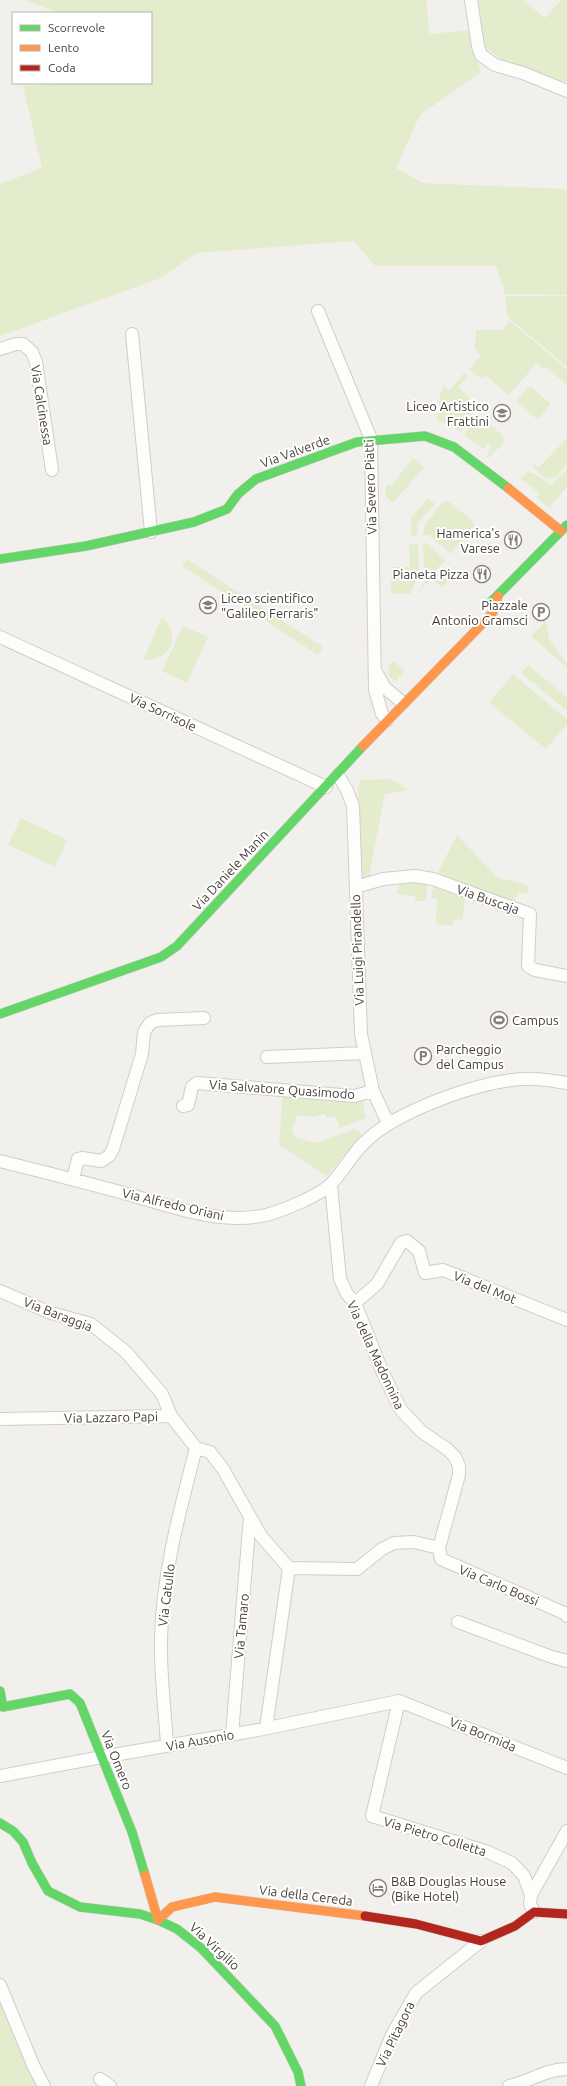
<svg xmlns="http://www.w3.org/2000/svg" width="567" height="2086" font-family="Ubuntu,sans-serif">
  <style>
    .green { fill: #e4ecce }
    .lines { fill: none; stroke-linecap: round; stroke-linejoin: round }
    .street-casing { stroke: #d0cdca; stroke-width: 14 }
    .fast-casing { stroke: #d1ccc4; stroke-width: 10 }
    .slow-casing { stroke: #d1ccc4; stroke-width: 10 }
    .jam-casing { stroke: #d1ccc4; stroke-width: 10 }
    .street { stroke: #fdfdfc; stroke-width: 12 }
    .fast { stroke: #63d668; stroke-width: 9 }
    .slow { stroke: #ff974d; stroke-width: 9 }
    .jam { stroke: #b3261e; stroke-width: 9 }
    .labels { text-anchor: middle; stroke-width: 4; stroke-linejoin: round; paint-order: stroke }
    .street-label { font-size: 13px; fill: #494038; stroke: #fff }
    .poi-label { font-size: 13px; fill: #494038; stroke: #fff; text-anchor: end }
  </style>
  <rect width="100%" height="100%" fill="#f2f0ed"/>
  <path class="green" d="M24,0h402l4,34 38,-4 13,42 -61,43 -24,53 27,15 144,6v106l-62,-1 -9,-28h-121l-21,-25 -158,12 -35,25 -161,58v-152l42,-16 -19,-82 44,-3h84v-70h-91z
    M477,0h46l22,18 16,-18h6v82l-25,-3 -39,-18 -18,-14z
    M506,296h61v71l-59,-50 -2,-9z
    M510,321l57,48v16l-22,-18 -2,2 -6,-6 -28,32 -24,-20 -3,3 -6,-2 -7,-6 12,-15 -6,-6 1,-19h26z
    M464,373l4,3 -10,11 11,10v10l5,8v3l-14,14 -10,-7 -13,-5 3,-26 4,-8 5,5z
    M530,386l21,18 -13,16 -22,-19z
    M485,419l19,18 -1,6 -14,15 -2,-1 4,-12 -3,-2 -4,6 -19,-13v-4l11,-12z
    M567,438v26l-11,13 -11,1 -13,-12 2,-2 4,4z
    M413,458l11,9 -31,36 -7,-6 -1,-9 3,-4 3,2z
    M567,469v18l-18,21 -12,-10 2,-5 -18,-14 6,-7 6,1 18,12z
    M428,498l7,6 -17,19 -1,12 -6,1v-18z
    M446,501l3,1 24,19 1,5 -23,28 -22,-19h-6l2,-11 17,-21z
    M427,543l18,17 -9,10h-12l-1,-26z
    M409,544h9l1,31 -9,19h-19v-27h19z
    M187,559l136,88 -5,8 -136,-89z
    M448,571l5,4 -11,13 -11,-10 -11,13 6,-14 6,-1 6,5z
    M162,617c20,19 9,45 -19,43z
    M546,621l3,18 18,25v4l-36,-32z
    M183,626l25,11 -21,46 -25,-12z
    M393,661l12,10 -9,10 -7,-4v-12z
    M528,665l39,32v14l-46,-38z
    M513,674l54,45v5l-21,25 -57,-46z
    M392,779l17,11 -24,4 -17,87h-8l-2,-94 2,-7z
    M21,818l46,22 -12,27 -47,-22z
    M457,835l40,42 32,9 -2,8 -9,-2 -4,11 -79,-25z
    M400,879l25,3 2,3 -1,16h-11v-5l-18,-2z
    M434,883l31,10 -2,27 -9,-1 -1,7 -17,-2 1,-25 -6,-1z
    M283,1091l79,8 4,19 -27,10 -3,-12 -9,2 -2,-4 -12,3 -16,-2 -5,16h2v6l22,6 39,-14 7,5 -35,42 -48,-31z
    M0,1997l45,89h-45z"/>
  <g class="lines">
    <g class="street-casing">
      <path id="street" d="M471,0l7,46 3,9 14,10 28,8 44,18
        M318,311l53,128 4,251 7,24 5,6
        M132,334l19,198
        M0,349l16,-5h7l9,8 4,10 16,108
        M0,637l326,150
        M376,672l9,16 18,15
        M338,775l9,15 6,16 8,228 12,57 15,32
        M356,887l27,-8 32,-3 18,3 97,35 -2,52 7,4 32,6
        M267,1057l98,-4
        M183,1106l5,-1 4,-18 5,-4 157,13 19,-5
        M0,1161c40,10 80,20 120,31 44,12 100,34 146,23 16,-4 55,-20 66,-32 12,-13 20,-29 33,-41 31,-31 115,-61 159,-63 15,-1 29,2 43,4
        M73,1179l5,-20 4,-1 19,3 8,-5 4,-7 29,-95 2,-22 6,-9 7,-3 47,-2
        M331,1185l9,94 7,15 8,9 27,68 19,39 21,22 25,17 8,8 4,9v9l-20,73 2,11 123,54 3,3
        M0,1291l51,22 40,11 35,28 36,42 9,22
        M355,1303l22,-19 24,-41 6,-2 12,10 6,22 18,-3 124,50
        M0,1419l171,-3 25,32 14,4 13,17 38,67 28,32 68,1 25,-20 12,-6 20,-1 25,6
        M458,1622l94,35 15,4
        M399,1701l-27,115 116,36 24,11 12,13 7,19 -1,9 4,8
        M399,1701l168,67
        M266,1728l23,-160
        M232,1734l18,-217
        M167,1745c-2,-35 -7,-71 -6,-106 1,-64 19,-129 35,-191
        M0,1776l102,-19 156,-27 141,-29
        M531,1895l36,-64
        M0,1985l34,82 10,19
        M100,2079l10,7
        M371,2086l21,-51 24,-42 65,-52
        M509,2086c20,-4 37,-17 58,-17"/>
    </g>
    <g class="fast-casing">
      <path id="fast" d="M0,559l86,-13 108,-24 33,-13 11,-15 18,-15 101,-37 68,-6 29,11 54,41
        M490,603l77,-78
        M0,1014l161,-57 16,-11 186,-200
        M0,1691l3,16 67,-13 10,9 52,129 13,43
        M0,1823l13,8 10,11 9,21 16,28 32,16 60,7 18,6 19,9 24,19 74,78 23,46 3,14"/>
    </g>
    <g class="slow-casing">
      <path id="slow" d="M508,488l53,43
        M363,746l122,-125 8,-9 5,-16
        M145,1875l13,45 14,-13 43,-10 150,19"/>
    </g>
    <g class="jam-casing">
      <path id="jam" d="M365,1916l51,8 65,17 34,-15 19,-14 33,2"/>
    </g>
    <use href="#street" class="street"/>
    <use href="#fast" class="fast"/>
    <use href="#slow" class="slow"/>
    <use href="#jam" class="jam"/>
  </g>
  <defs>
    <g id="school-ring" transform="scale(0.9)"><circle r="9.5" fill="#fff" stroke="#847e77" stroke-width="1.5"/><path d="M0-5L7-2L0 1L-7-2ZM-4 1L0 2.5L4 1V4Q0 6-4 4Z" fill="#847e77"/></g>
    <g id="restaurant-ring" transform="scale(0.9)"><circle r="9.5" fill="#fff" stroke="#847e77" stroke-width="1.5"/><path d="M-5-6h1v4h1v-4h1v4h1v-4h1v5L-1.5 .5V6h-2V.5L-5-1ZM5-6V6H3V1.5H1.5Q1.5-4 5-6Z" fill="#847e77"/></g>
    <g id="parking-ring" transform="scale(0.9)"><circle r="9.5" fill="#fff" stroke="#847e77" stroke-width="1.5"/><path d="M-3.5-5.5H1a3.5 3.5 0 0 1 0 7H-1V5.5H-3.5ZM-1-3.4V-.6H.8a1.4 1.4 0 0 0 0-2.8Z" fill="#847e77"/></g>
    <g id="stadium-ring" transform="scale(0.9)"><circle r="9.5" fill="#fff" stroke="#847e77" stroke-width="1.5"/><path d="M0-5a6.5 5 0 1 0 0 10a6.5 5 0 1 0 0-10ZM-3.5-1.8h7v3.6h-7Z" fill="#847e77"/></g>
    <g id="hotel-ring" transform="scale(0.9)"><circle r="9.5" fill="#fff" stroke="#847e77" stroke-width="1.5"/><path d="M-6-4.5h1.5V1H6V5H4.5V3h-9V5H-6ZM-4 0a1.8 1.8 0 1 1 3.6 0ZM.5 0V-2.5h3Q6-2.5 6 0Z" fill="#847e77"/></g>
  </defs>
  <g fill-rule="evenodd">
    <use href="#school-ring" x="502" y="413"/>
    <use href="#restaurant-ring" x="513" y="540"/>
    <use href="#restaurant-ring" x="482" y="574"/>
    <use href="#school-ring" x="208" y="605"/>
    <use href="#parking-ring" x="541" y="612"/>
    <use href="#stadium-ring" x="499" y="1020"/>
    <use href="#parking-ring" x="423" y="1056"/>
    <use href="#hotel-ring" x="378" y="1888"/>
  </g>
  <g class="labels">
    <g class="street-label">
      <text transform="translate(42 405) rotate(81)" y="5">Via Calcinessa</text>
      <text transform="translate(295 451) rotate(-20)" y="5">Via Valverde</text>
      <text transform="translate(370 487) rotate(-92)" y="5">Via Severo Piatti</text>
      <text transform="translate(163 712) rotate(25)" y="5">Via Sorrisole</text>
      <text transform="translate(230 870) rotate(-47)" y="5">Via Daniele Manin</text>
      <text transform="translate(488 899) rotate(19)" y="5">Via Buscaja</text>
      <text transform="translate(357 950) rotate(-92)" y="5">Via Luigi Pirandello</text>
      <text transform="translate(282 1089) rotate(4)" y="5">Via Salvatore Quasimodo</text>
      <text transform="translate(173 1204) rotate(13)" y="5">Via Alfredo Oriani</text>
      <text transform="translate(485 1287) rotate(22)" y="5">Via del Mot</text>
      <text transform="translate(58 1314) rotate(21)" y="5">Via Baraggia</text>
      <text transform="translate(376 1355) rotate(65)" y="5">Via della Madonnina</text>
      <text transform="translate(111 1417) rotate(-1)" y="5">Via Lazzaro Papi</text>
      <text transform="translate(499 1585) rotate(23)" y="5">Via Carlo Bossi</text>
      <text transform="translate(166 1595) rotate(-83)" y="5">Via Catullo</text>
      <text transform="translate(241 1626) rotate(-85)" y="5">Via Tamaro</text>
      <text transform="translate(483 1734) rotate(22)" y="5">Via Bormida</text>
      <text transform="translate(200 1740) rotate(-10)" y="5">Via Ausonio</text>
      <text transform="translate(117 1760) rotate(68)" y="5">Via Omero</text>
      <text transform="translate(435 1836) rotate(17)" y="5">Via Pietro Colletta</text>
      <text transform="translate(306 1895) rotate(7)" y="5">Via della Cereda</text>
      <text transform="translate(215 1946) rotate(43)" y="5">Via Virgilio</text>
      <text transform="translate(395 2034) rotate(-64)" y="5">Via Pitagora</text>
    </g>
    <g class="poi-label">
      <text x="489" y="411">Liceo Artistico<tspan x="489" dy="15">Frattini</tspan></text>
      <text x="500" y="538">Hamerica's<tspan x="500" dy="15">Varese</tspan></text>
      <text x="469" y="579">Pianeta Pizza</text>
      <text x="221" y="603" text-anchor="start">Liceo scientifico<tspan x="221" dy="15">"Galileo Ferraris"</tspan></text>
      <text x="528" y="610">Piazzale<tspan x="528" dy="15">Antonio Gramsci</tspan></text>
      <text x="512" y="1025" text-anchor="start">Campus</text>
      <text x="436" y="1054" text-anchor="start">Parcheggio<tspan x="436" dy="15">del Campus</tspan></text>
      <text x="391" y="1886" text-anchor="start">B&amp;B Douglas House<tspan x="391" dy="15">(Bike Hotel)</tspan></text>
    </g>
  </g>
  <rect x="12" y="12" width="140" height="72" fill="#ffffff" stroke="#b6b3af"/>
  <rect x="20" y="25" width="20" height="6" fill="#63d668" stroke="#b6b3af"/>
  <text x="48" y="32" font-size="12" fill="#494038">Scorrevole</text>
  <rect x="20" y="45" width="20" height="6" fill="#ff974d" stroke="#b6b3af"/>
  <text x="48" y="52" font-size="12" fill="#494038">Lento</text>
  <rect x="20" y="65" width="20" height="6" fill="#b3261e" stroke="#b6b3af"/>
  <text x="48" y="72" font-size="12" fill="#494038">Coda</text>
</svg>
